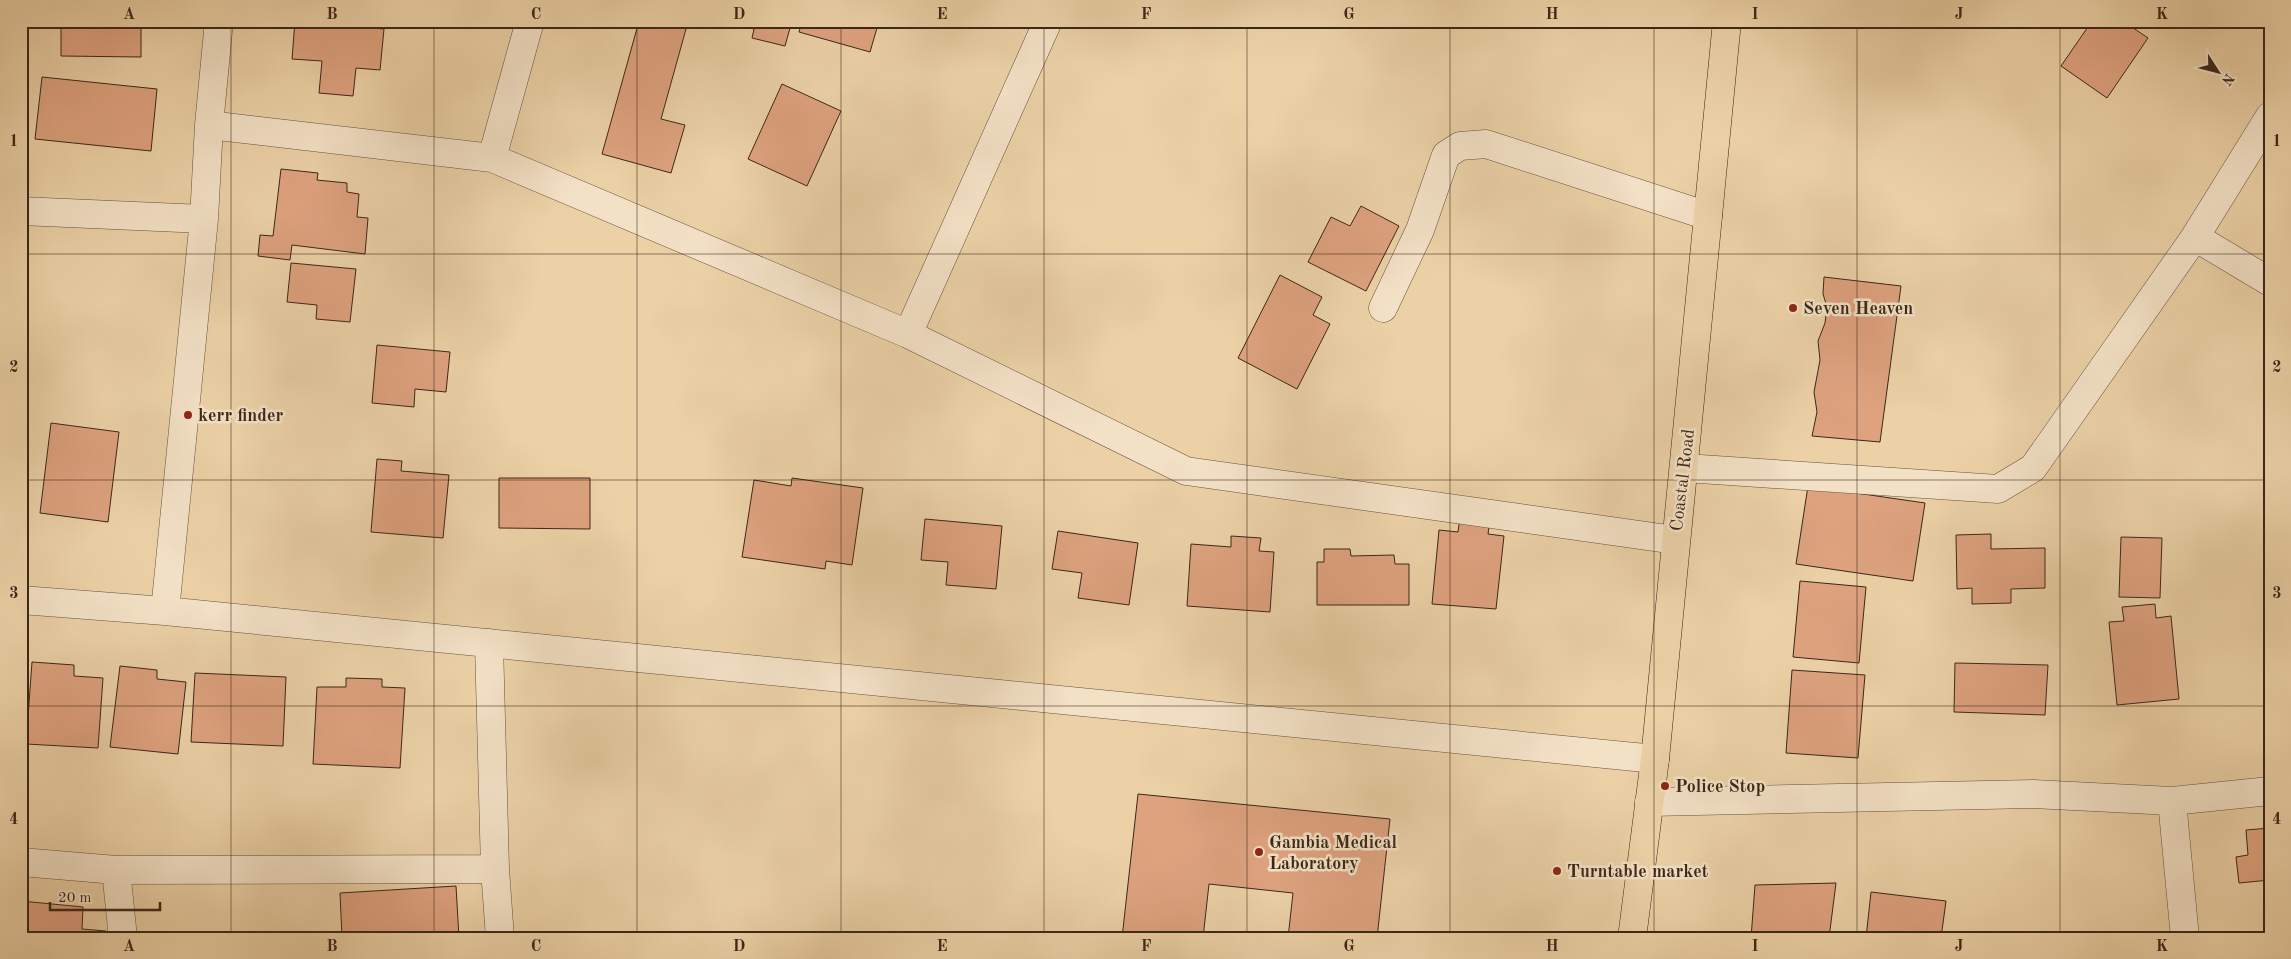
<svg xmlns="http://www.w3.org/2000/svg" width="2291" height="959" font-family="'Old Standard TT',serif">
  <style>
    .building { fill: #dea27f; stroke: #3b2717 }
    .lines { fill: none; stroke-linecap: round; stroke-linejoin: round }
    .street-casing { stroke: #67523b; stroke-width: 29 }
    .primary-casing { stroke: #3b2717; stroke-width: 29 }
    .street { stroke: #f3e1c6; stroke-width: 28 }
    .primary { stroke: #ecd1a7; stroke-width: 28 }
    .grid { fill: none; stroke: #3b2717; stroke-width: 1; stroke-opacity: 0.55 }
    .poi-dot { fill: #8f2418; stroke: #f3e1c6; stroke-width: 2 }
    .labels { text-anchor: middle; stroke-width: 5; stroke-linejoin: round; paint-order: stroke }
    .poi-label { font-size: 18px; font-weight: bold; fill: #3b2717; stroke: #f3e1c6; text-anchor: start }
    .street-label { font-size: 18px; fill: #3b2717; stroke: #f3e1c6 }
    .neatline { fill: none; stroke: #3b2717; stroke-width: 2 }
    .grid-label { font-size: 16px; text-anchor: middle; font-weight: bold; fill: #3b2717 }
  </style>
  <rect width="100%" height="100%" fill="#ecd1a7"/>
  <filter id="stains"><feTurbulence type="fractalNoise" baseFrequency=".004" numOctaves="4"/><feColorMatrix values="0 0 0 0 .2 0 0 0 0 .09 0 0 0 0 .02 0 0 0 .5 -.17"/></filter>
  <radialGradient id="worn" r=".72"><stop offset=".6" stop-color="#630" stop-opacity="0"/><stop offset="1" stop-color="#630" stop-opacity=".3"/></radialGradient>
  <path class="building" d="M61,21h80v36l-80,-1z
    M295,21l89,8 -4,41 -24,-2 -3,28 -34,-3 3,-32 -30,-2z
    M639,21h17l30,8 -25,90 24,6 -14,48 -69,-19z
    M792,21l-7,25 -33,-8 2,-9 -27,-7z
    M802,21h77l-9,31 -71,-20z
    M2092,21h31l25,17 -41,60 -46,-32z
    M42,77l115,12 -6,62 -116,-12z
    M782,84l59,27 -34,75 -59,-27z
    M281,169l37,4 -1,7 30,3v9l12,2 -2,23 11,1 -3,36 -73,-9 -2,15 -32,-4 2,-21 13,1z
    M1361,206l38,20 -33,65 -58,-29 23,-45 19,9z
    M291,263l65,6 -6,53 -34,-3 1,-14 -30,-3z
    M1280,275l42,22 -9,18 17,9 -33,65 -59,-31z
    M1824,277l77,9 -21,156 -68,-6 5,-24 -3,-20 6,-32 -2,-19 7,-18 2,-16 -4,-13z
    M377,345l73,7 -4,40 -31,-3 -1,18 -42,-4z
    M51,423l68,9 -11,90 -68,-9z
    M377,459l25,2 -1,10 48,4 -6,63 -72,-6z
    M499,478h91v51l-91,-1z
    M792,478l71,10 -11,77 -26,-4 -1,8 -83,-12 12,-77 37,6z
    M1808,486l117,17 -12,78 -117,-17z
    M1460,517l30,3 -2,14 16,2 -8,73 -64,-5 7,-74 19,2z
    M925,519l77,7 -6,63 -50,-4 2,-23 -27,-2z
    M1058,531l80,12 -9,62 -51,-7 4,-25 -30,-4z
    M1991,534v15l54,-1v40l-34,1v14l-39,1v-16l-15,1 -1,-54z
    M1231,536l30,2 -2,13 15,1 -4,60 -83,-6 4,-62 40,3z
    M2121,537l41,1 -2,60 -41,-1z
    M1324,549h26l1,7 43,-1 1,9h14v41h-92v-43h7z
    M1800,581l66,6 -7,76 -66,-6z
    M2155,604l1,14 15,-2 8,83 -62,6 -8,-83 15,-1 -2,-14z
    M32,662l42,3v11l29,2 -5,70 -72,-4z
    M1955,663l93,2 -3,50 -91,-3z
    M120,666l37,4v9l29,3 -8,72 -68,-7z
    M1792,670l73,5 -7,83 -72,-5z
    M195,673l91,4 -3,69 -92,-4z
    M346,678l36,1v8l23,1 -5,80 -87,-4 4,-77h29z
    M1138,794l252,25 -13,119h-89l5,-45 -84,-9 -6,54h-81z
    M2270,828v52l-31,3 -3,-26 12,-2 -2,-25z
    M1836,883l-7,55h-78l4,-53z
    M456,886l3,52h-117l-2,-45z
    M1871,892l75,9 -5,37h-75z
    M21,901l62,6 -1,22 24,2 -1,7h-84z"/>
  <g class="lines">
    <g class="street-casing">
      <path id="street" d="M209,125l283,33 416,176 278,137 489,69
        M492,158l38,-137
        M21,211l183,8
        M2195,237l75,45
        M1383,308l37,-78 26,-75 14,-9 26,-2 222,72
        M908,334l140,-313
        M1685,468l313,21 35,-21 162,-231 75,-121
        M21,600l144,11 1490,148
        M165,611l39,-392 5,-94 10,-104
        M489,643l6,226
        M2172,801l13,137
        M1649,802l384,-8 139,7 98,-10
        M21,862l95,8 379,-1 5,69
        M116,870l7,68"/>
    </g>
    <g class="primary-casing">
      <path id="primary" d="M1632,938l23,-179 72,-738"/>
    </g>
    <use href="#street" class="street"/>
    <use href="#primary" class="primary"/>
  </g>
  <path class="grid" d="M231,21v917M434,21v917M637,21v917M841,21v917M1044,21v917M1247,21v917M1450,21v917M1654,21v917M1857,21v917M2060,21v917M21,254h2249M21,480h2249M21,706h2249"/>
  <g class="poi-dot">
    <circle cx="1793" cy="308" r="5"/>
    <circle cx="188" cy="415" r="5"/>
    <circle cx="1665" cy="786" r="5"/>
    <circle cx="1259" cy="852" r="5"/>
    <circle cx="1557" cy="871" r="5"/>
  </g>
  <g class="labels">
    <g class="poi-label">
      <text x="1803" y="314">Seven Heaven</text>
      <text x="198" y="421">kerr finder</text>
      <text x="1675" y="792">Police Stop</text>
      <text x="1269" y="848">Gambia Medical<tspan x="1269" dy="21">Laboratory</tspan></text>
      <text x="1567" y="877">Turntable market</text>
    </g>
    <g class="street-label">
      <text transform="translate(1682 480) rotate(-83)" y="6">Coastal Road</text>
    </g>
  </g>
  <rect width="2291" height="959" fill="none" stroke="#ecd1a7" stroke-width="55"/>
  <g transform="translate(2218 72) rotate(126)" stroke="#f3e1c6" stroke-width="4" paint-order="stroke">
  <path d="M0-4L9 19L0 12L-9 19Z" fill="#3b2717"/>
  <text y="-8" font-size="14" font-weight="bold" text-anchor="middle" fill="#3b2717">N</text>
  </g>
  <path d="M50 902v8h110v-8" fill="none" stroke="#3b2717" stroke-width="2.5"/>
  <text x="58" y="902" font-size="15" fill="#3b2717" stroke="#f3e1c6" stroke-width="4" paint-order="stroke">20 m</text>
  <rect x="28" y="28" width="2236" height="904" class="neatline"/>
  <g class="grid-label">
    <text x="129" y="19">A</text>
    <text x="332" y="19">B</text>
    <text x="536" y="19">C</text>
    <text x="739" y="19">D</text>
    <text x="942" y="19">E</text>
    <text x="1146" y="19">F</text>
    <text x="1349" y="19">G</text>
    <text x="1552" y="19">H</text>
    <text x="1755" y="19">I</text>
    <text x="1959" y="19">J</text>
    <text x="2162" y="19">K</text>
    <text x="14" y="146">1</text>
    <text x="2277" y="146">1</text>
    <text x="14" y="372">2</text>
    <text x="2277" y="372">2</text>
    <text x="14" y="598">3</text>
    <text x="2277" y="598">3</text>
    <text x="14" y="824">4</text>
    <text x="2277" y="824">4</text>
    <text x="129" y="951">A</text>
    <text x="332" y="951">B</text>
    <text x="536" y="951">C</text>
    <text x="739" y="951">D</text>
    <text x="942" y="951">E</text>
    <text x="1146" y="951">F</text>
    <text x="1349" y="951">G</text>
    <text x="1552" y="951">H</text>
    <text x="1755" y="951">I</text>
    <text x="1959" y="951">J</text>
    <text x="2162" y="951">K</text>
  </g>
  <rect width="100%" height="100%" filter="url(#stains)"/>
  <rect width="100%" height="100%" fill="url(#worn)"/>
</svg>
